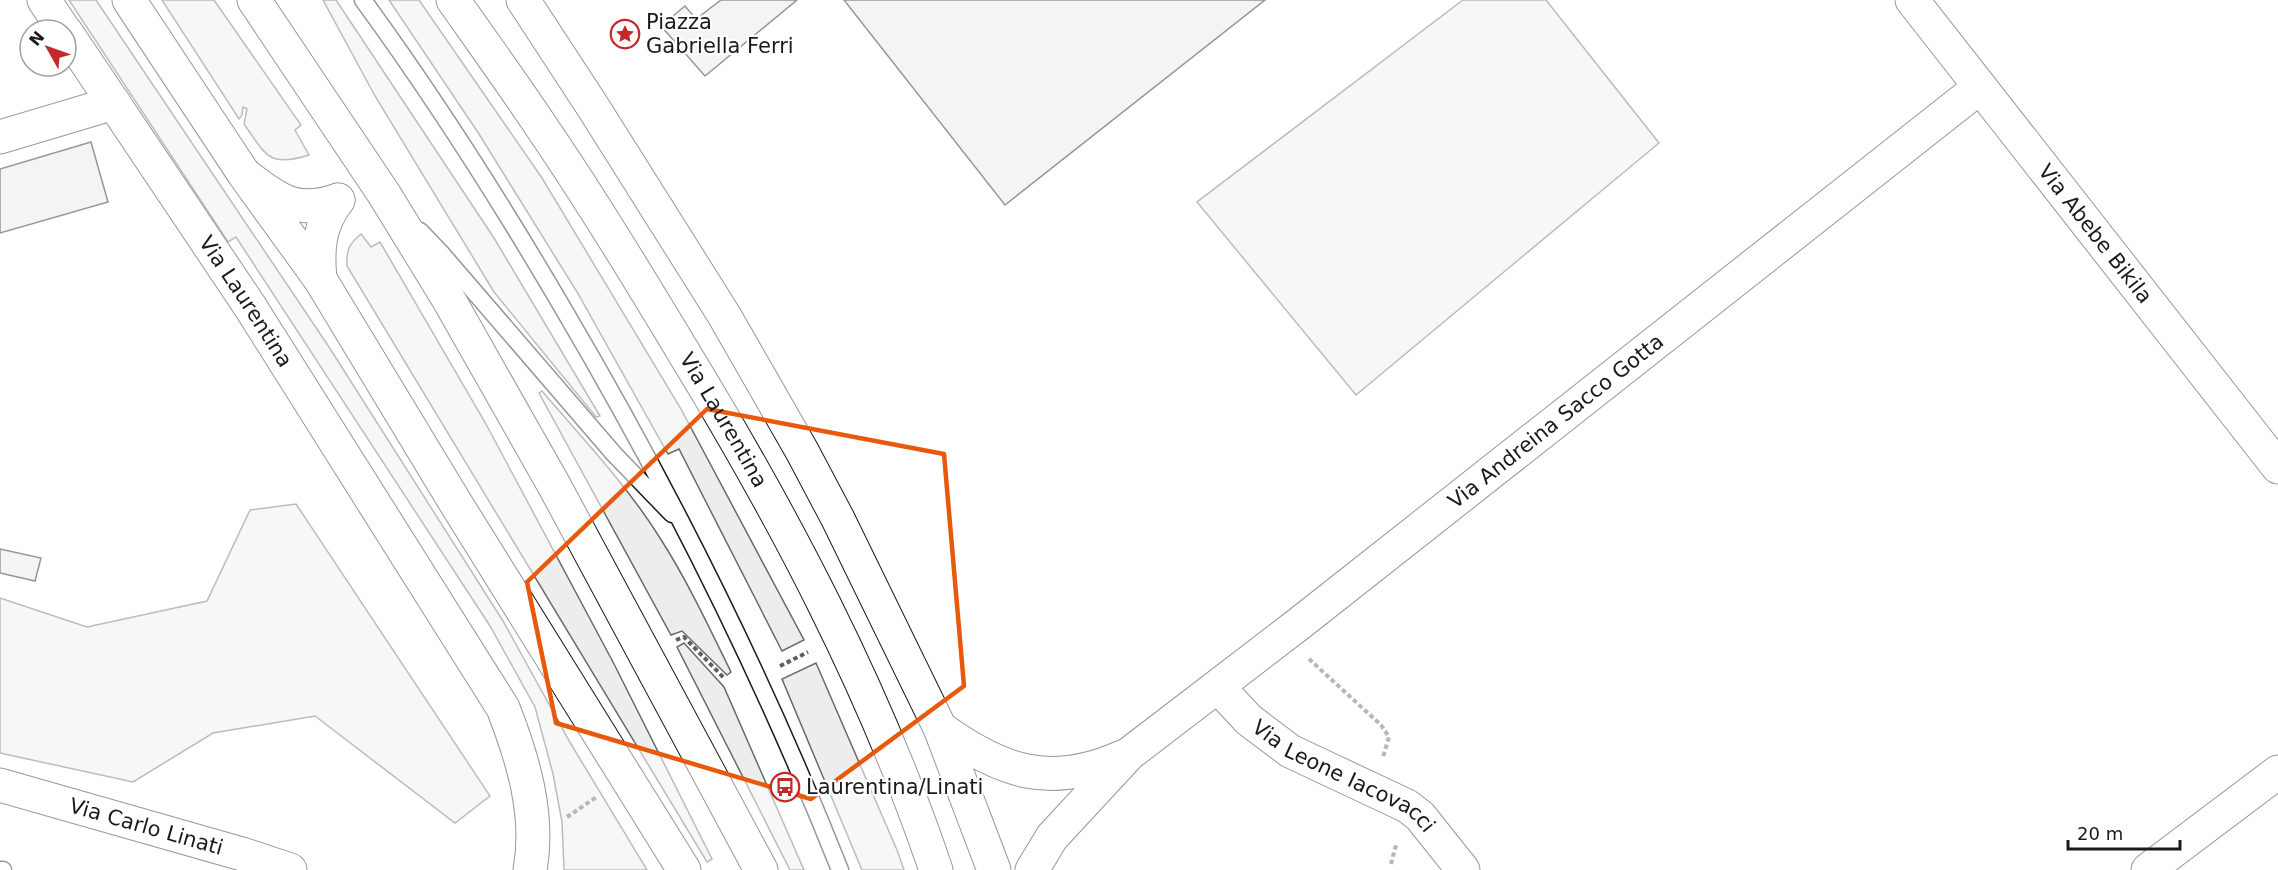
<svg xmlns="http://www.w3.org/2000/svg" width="2278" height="870" font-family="'DejaVu Sans',sans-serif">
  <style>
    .green { fill: #ededed; stroke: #6a6a6a; stroke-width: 1.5 }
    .building { fill: #e6e6e6; stroke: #1a1a1a; stroke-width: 1.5 }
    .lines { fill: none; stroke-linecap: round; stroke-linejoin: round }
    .lane-casing { stroke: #1a1a1a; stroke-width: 19 }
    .street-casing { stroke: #1a1a1a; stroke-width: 35 }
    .secondary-casing { stroke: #1a1a1a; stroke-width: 35 }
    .path { stroke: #5f5f5f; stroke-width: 4; stroke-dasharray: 4.5 3; stroke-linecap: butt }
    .lane { stroke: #fff; stroke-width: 16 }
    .street { stroke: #fff; stroke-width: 33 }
    .secondary { stroke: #fff; stroke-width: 33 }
    .marked { fill: none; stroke: #e8590c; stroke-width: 4.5; stroke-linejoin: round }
    .labels { text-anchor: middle; stroke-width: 4.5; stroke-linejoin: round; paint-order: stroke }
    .poi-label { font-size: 21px; fill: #1a1a1a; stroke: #fff; text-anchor: start }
    .street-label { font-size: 21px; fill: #1a1a1a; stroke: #fff }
  </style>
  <rect width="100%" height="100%" fill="#fff"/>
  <path class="green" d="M69,0h27l233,347 174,274 68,123 76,126h-83l-2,-48 -9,-48 -18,-67 -45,-81 -254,-389 -8,5z
    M162,0h52l87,125 -6,5 14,25c-41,13 -43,0 -65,-31l3,-15 -4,-2 -1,8 -3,4z
    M323,0h13l158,238 106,178 -4,1 -102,-125 -119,-196z
    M389,0h30l123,178 139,231 123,231 -22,11 -103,-202 -11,5 -91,-162 -98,-158z
    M1463,0h83l113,143 -303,252 -159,-193z
    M361,234l10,13 9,-5 106,182 127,238 99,197 -5,3 -360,-596c-1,-16 2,-22 14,-32z
    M542,391c40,47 85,94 118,147 27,42 49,89 71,134l-4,3 -45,-44 -11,4 -132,-242z
    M296,504l194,292 -35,27 -140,-107 -102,17 -80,49 -133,-29v-155l87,29 120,-26 43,-91z
    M684,643l40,44 80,183h-14l-113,-223z
    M816,663l81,187 7,20h-42l-80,-191z"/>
  <path class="building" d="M721,0h76l-92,76 -44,-50 24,-20 11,13z
    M844,0h421l-260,205z
    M91,142l17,60 -108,31v-64z
    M0,549l41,9 -6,23 -35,-8z"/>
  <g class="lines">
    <g class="lane-casing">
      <path id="lane" d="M363,0c73,100 139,204 201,310 106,180 199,366 276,560
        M420,231l21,22 173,201 58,60
        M0,870h3"/>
    </g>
    <g class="street-casing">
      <g id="street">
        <path d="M44,0l20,30"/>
        <path d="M523,0l70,107 131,208 78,136 36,68 102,209 54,142"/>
        <path id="s1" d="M1912,0l366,467"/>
        <path id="s2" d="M66,32l185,276 252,400c20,51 37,107 27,162"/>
        <path d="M0,137l114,-34"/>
        <path d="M248,177c32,25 50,37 90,23"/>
        <path d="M320,279c-3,-31 -1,-54 18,-79"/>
        <path id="s3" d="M1218,687l31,33 41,31 117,55 13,10 43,54"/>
        <path d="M940,728c61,44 110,61 182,29"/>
        <path id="s4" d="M0,785l242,69 48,16"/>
        <path id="s5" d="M1032,870l20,-33 77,-83 171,-131 680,-536"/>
        <path d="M2148,870l130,-98"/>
      </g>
    </g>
    <g class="secondary-casing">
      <g id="secondary">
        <path d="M129,0l115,174 76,105 135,223 229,368"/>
        <path d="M254,0l130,194 65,106 106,187 206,383"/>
        <path id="s6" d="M453,0c31,44 62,87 92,132 49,72 94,146 139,221 100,164 190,334 252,517"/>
      </g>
    </g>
    <path class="path" d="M676,640l8,-3 41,42
      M1309,659l72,66 8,12 -6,20
      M780,666l28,-14
      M567,817l31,-21
      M1391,864l5,-19"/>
    <use href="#lane" class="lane"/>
    <use href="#street" class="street"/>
    <use href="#secondary" class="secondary"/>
  </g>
  <path d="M0 0H2278V870H0ZM707,409l237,45 20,232 -153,113 -255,-76 -29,-141z" fill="#fff" fill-opacity=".55" fill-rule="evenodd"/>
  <path class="marked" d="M707,409l237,45 20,232 -153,113 -255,-76 -29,-141z"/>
  <defs>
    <g id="sight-ring" transform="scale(1.5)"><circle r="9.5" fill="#fff" stroke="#c62828" stroke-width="1.5"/><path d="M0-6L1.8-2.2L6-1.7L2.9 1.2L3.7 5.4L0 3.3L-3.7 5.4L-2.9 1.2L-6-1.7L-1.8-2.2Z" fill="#c62828"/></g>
    <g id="bus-ring" transform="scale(1.5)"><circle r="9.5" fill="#fff" stroke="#c62828" stroke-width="1.5"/><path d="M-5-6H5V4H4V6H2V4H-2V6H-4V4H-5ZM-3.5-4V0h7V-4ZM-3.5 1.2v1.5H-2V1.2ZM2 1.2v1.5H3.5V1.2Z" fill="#c62828"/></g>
  </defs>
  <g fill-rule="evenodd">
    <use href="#sight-ring" x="625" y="34"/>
    <use href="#bus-ring" x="785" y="787"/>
  </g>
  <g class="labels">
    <g class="poi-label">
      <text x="646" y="29">Piazza<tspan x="646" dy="24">Gabriella Ferri</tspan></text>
      <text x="806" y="794">Laurentina/Linati</text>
    </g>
    <g class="street-label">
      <text dy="7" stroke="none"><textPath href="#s1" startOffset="297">Via Abebe Bikila</textPath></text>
      <text dy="7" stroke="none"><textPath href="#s2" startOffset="324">Via Laurentina</textPath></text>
      <text dy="7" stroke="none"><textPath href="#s6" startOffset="500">Via Laurentina</textPath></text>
      <text dy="7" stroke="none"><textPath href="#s5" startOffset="693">Via Andreina Sacco Gotta</textPath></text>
      <text dy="7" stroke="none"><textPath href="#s3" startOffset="156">Via Leone Iacovacci</textPath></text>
      <text dy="7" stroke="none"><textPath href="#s4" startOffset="152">Via Carlo Linati</textPath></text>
    </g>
  </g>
  <g transform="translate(48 48) rotate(310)"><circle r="28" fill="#ffffff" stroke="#a3a3a3" stroke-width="1.5"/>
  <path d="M0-4.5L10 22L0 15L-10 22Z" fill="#c62828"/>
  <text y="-9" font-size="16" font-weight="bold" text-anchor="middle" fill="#1a1a1a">N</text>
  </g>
  <path d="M2068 840v9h112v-9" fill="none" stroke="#1a1a1a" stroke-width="3"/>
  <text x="2077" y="840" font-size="18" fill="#1a1a1a" stroke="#ffffff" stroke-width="4.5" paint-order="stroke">20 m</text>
</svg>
